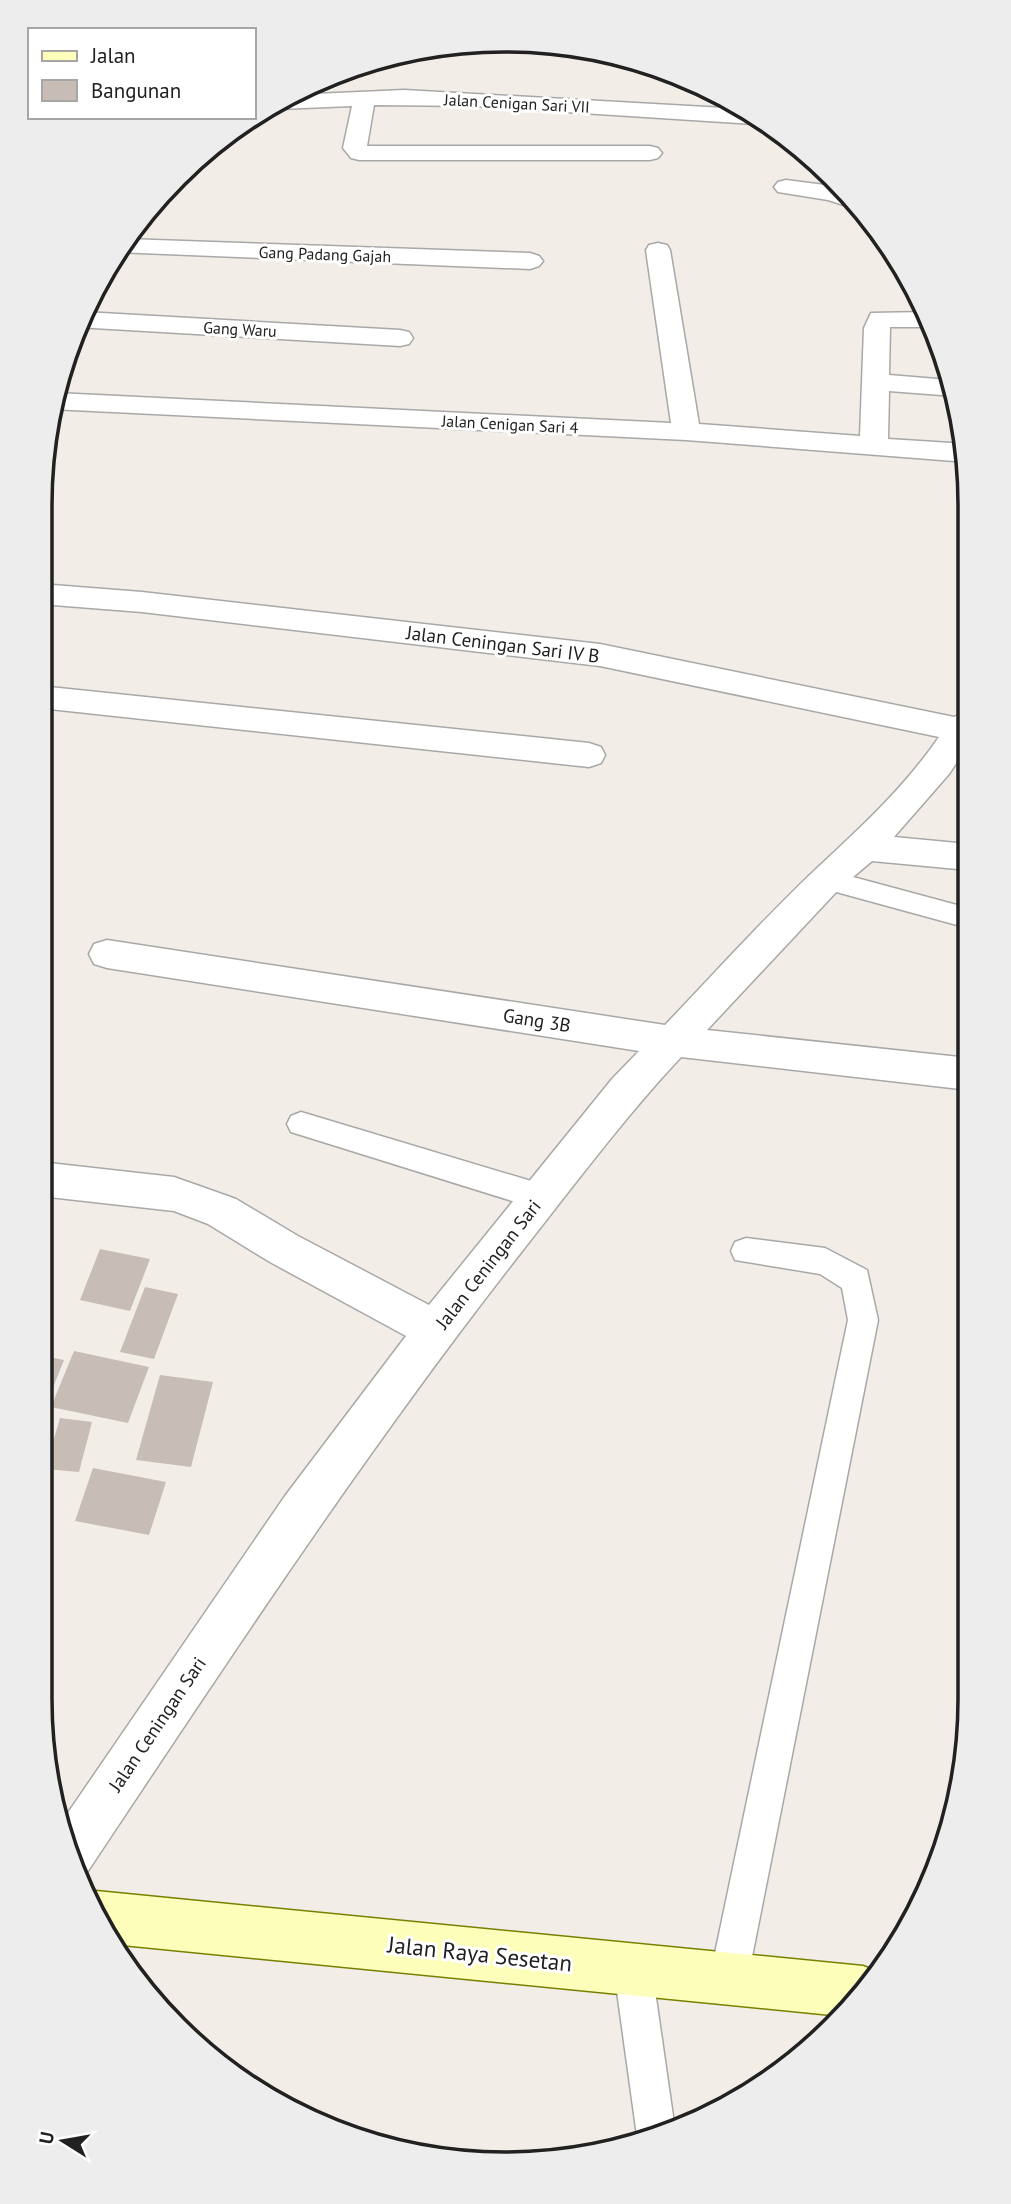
<svg xmlns="http://www.w3.org/2000/svg" width="1011" height="2204" font-family="'PT Sans',sans-serif">
  <style>
    .building { fill: #c7bdb6 }
    .lines { fill: none; stroke-linecap: round; stroke-linejoin: round }
    .lane-casing { stroke: #a8a8a8; stroke-width: 3 }
    .street-casing { stroke: #a8a8a8; stroke-width: 3 }
    .secondary-casing { stroke: #788000; stroke-width: 3 }
    .lane { fill: #fff; fill-rule: evenodd }
    .street { fill: #fff; fill-rule: evenodd }
    .secondary { fill: #fdfeb9; fill-rule: evenodd }
    .labels { text-anchor: middle; stroke-width: 6; stroke-linejoin: round; paint-order: stroke }
    .far-street-label { font-size: 16px; fill: #212121; stroke: #fff }
    .street-label { font-size: 19px; fill: #212121; stroke: #fff }
    .near-street-label { font-size: 23px; fill: #212121; stroke: #fff }
    .rim { fill: none; stroke: #212121; stroke-width: 3.5 }
  </style>
  <rect width="100%" height="100%" fill="#f2eee7"/>
  <path class="building" d="M100,1249l50,10 -20,52 -50,-11z
    M145,1287l33,7 -24,65 -34,-7z
    M74,1351l75,16 -21,56 -77,-16z
    M40,1355l24,5 -24,60z
    M160,1375l53,7 -22,85 -55,-7z
    M60,1418l32,4 -13,50 -34,-3z
    M93,1468l73,14 -17,53 -74,-14z"/>
  <g class="lines">
    <g class="lane-casing">
      <path id="lane" d="M827,870l141,38v20l-150,-41 -4,-7 4,-7z
        M301,1112l240,72 10,4 5,9 -5,9 -10,4 -250,-78 -4,-8 4,-8z
        M746,1238l79,10 42,22 11,50 -130,657 -6,13 -13,6 -13,-6 -6,-13 138,-657 -6,-32 -22,-14 -85,-14 -4,-9 4,-9z
        M633,1951l13,6 6,13 23,160 -37,13 -24,-173 6,-13z"/>
    </g>
    <g class="street-casing">
      <path id="street" d="M404,90l338,19 21,12 -9,3 -280,-18 -100,-1 -7,41h283l8,2 4,5 -4,5 -8,2h-291l-8,-2 -8,-10 9,-42 -73,3 -8,-3 21,-11z
        M786,180l54,7 19,20 -6,1 -25,-8 -50,-8 -4,-5 4,-5z
        M126,239l404,14 9,3 4,5 -4,5 -9,3 -414,-17z
        M658,243l9,2 3,5 29,174 161,12 4,-108 7,-15 55,-1 9,15h-45l-1,48 60,5 5,16 -65,-5 -1,48 79,5v18l-281,-22 -635,-31 5,-16 615,30 -25,-173 3,-5z
        M84,312l316,18 9,2 4,6 -4,6 -9,2 -324,-19z
        M40,584l102,8 458,52 354,73 14,-7v36l-19,28 -55,63 74,7v26l-96,-9 -33,28 -132,141 262,28v32l-288,-33c-57,61 -106,127 -158,193 -157,200 -296,412 -437,624l-8,3 -13,-29 -4,-25 224,-327 121,-160 -136,-74 -62,-38 -34,-13 -134,-15v-34l134,15 62,22 62,37 131,69 183,-226 27,-28 -532,-83 -13,-4 -5,-10 5,-10 13,-4 558,85c50,-52 98,-106 150,-155 44,-41 89,-82 124,-133l-339,-71 -458,-54 -102,-8z
        M40,686l549,57 12,4 4,8 -4,8 -12,4 -549,-59z"/>
    </g>
    <g class="secondary-casing">
      <path id="secondary" d="M96,1891l767,75 13,5 -21,35 -13,10 -730,-72 -26,-49z"/>
    </g>
    <use href="#lane" class="lane"/>
    <use href="#street" class="street"/>
    <use href="#secondary" class="secondary"/>
  </g>
  <g class="labels">
    <g class="far-street-label">
      <text transform="translate(517 103) rotate(3)" y="6">Jalan Cenigan Sari VII</text>
      <text transform="translate(325 254) rotate(2)" y="6">Gang Padang Gajah</text>
      <text transform="translate(240 329) rotate(3)" y="6">Gang Waru</text>
      <text transform="translate(510 424) rotate(3)" y="6">Jalan Cenigan Sari 4</text>
    </g>
    <g class="street-label">
      <text transform="translate(503 644) rotate(7)" y="7">Jalan Ceningan Sari IV B</text>
      <text transform="translate(537 1020) rotate(9)" y="7">Gang 3B</text>
      <text transform="translate(488 1264) rotate(-52)" y="7">Jalan Ceningan Sari</text>
      <text transform="translate(157 1724) rotate(-56)" y="7">Jalan Ceningan Sari</text>
    </g>
    <g class="near-street-label">
      <text transform="translate(480 1954) rotate(6)" y="8">Jalan Raya Sesetan</text>
    </g>
  </g>
  <path d="M0 0H1011V2204H0ZM505 52H505A453 453 0 0 1 958 505V1699A453 453 0 0 1 505 2152H505A453 453 0 0 1 52 1699V505A453 453 0 0 1 505 52Z" fill="#ededed" fill-rule="evenodd"/>
  <path class="rim" d="M505 52H505A453 453 0 0 1 958 505V1699A453 453 0 0 1 505 2152H505A453 453 0 0 1 52 1699V505A453 453 0 0 1 505 52Z"/>
  <rect x="28" y="28" width="228" height="91" fill="#ffffff" stroke="#a6a6a6" stroke-width="2"/>
  <rect x="42" y="51" width="35" height="10" fill="#fdfeb9" stroke="#a6a6a6" stroke-width="2"/>
  <text x="91" y="63" font-size="21" fill="#212121">Jalan</text>
  <rect x="42" y="80" width="35" height="21" fill="#c7bdb6" stroke="#a6a6a6" stroke-width="2"/>
  <text x="91" y="98" font-size="21" fill="#212121">Bangunan</text>
  <g transform="translate(63 2141) rotate(281)" stroke="#ffffff" stroke-width="5" paint-order="stroke">
  <path d="M0-5L12 26L0 18L-12 26Z" fill="#212121"/>
  <text y="-10" font-size="19" font-weight="bold" text-anchor="middle" fill="#212121">U</text>
  </g>
</svg>
